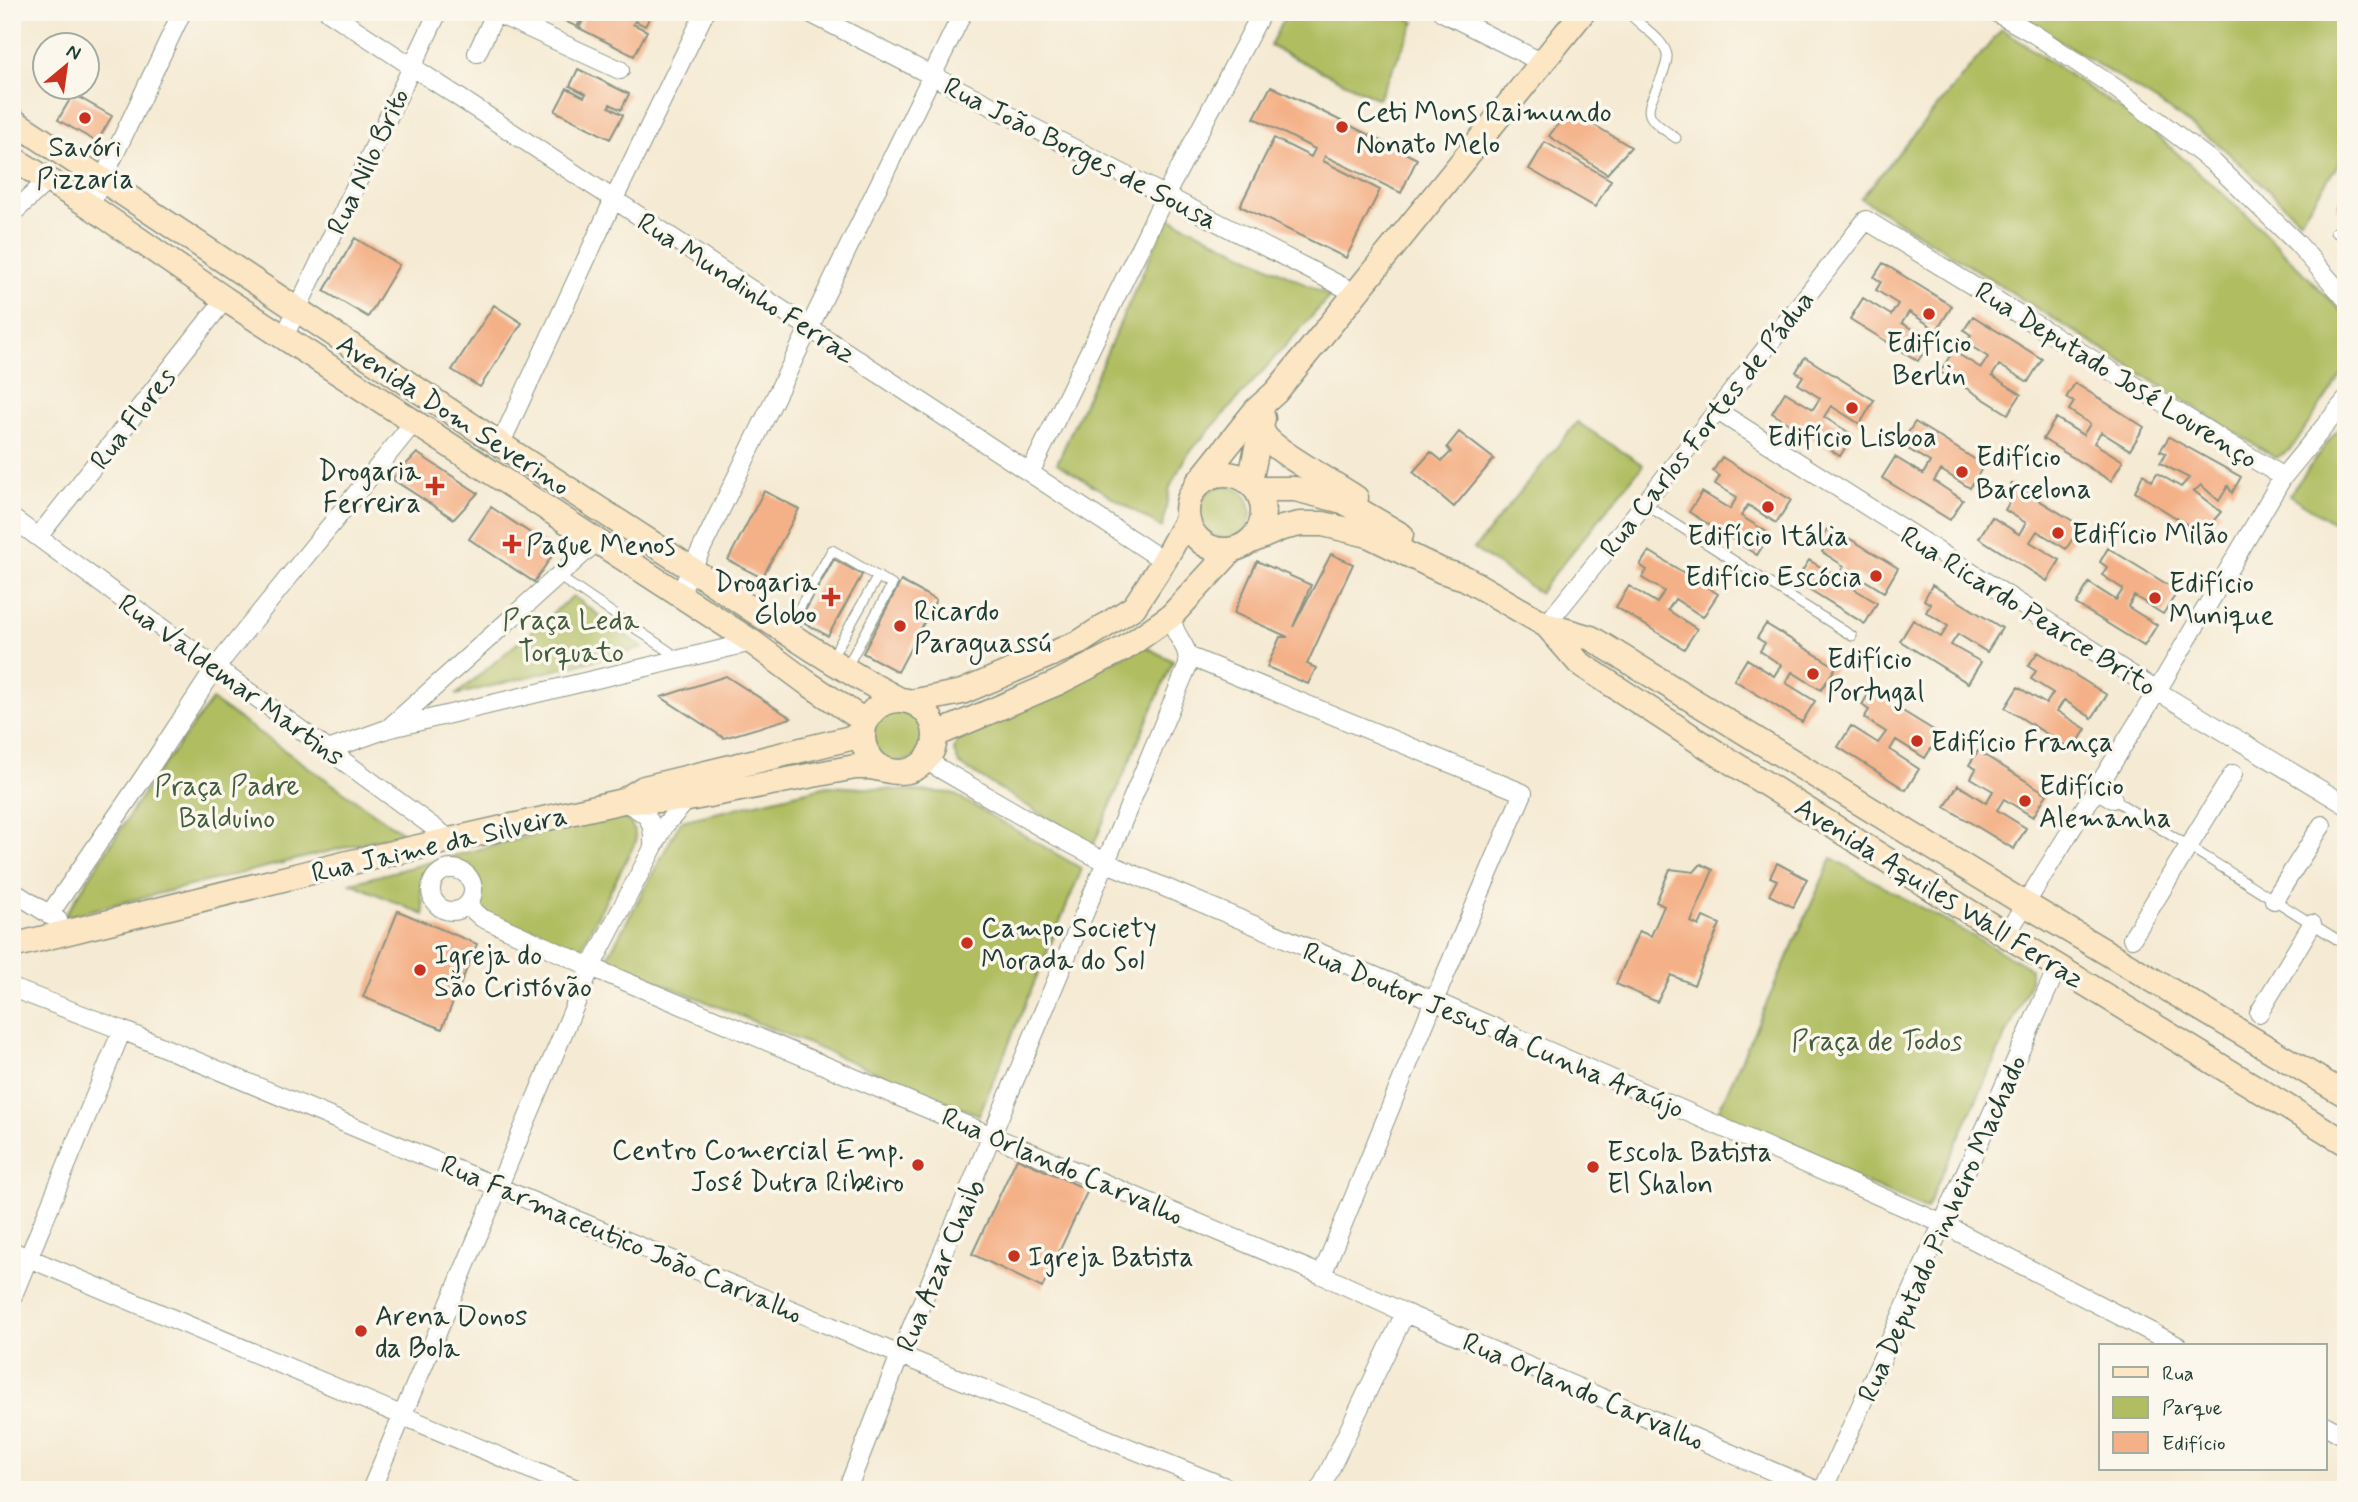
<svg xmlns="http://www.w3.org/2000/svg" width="2358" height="1502" font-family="Mynerve,sans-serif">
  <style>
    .green { fill: #b0bd60; stroke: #687d4a; stroke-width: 2 }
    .building { fill: #f4b187 }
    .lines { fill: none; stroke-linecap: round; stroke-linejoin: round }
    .lane-casing { stroke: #8a9484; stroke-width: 11 }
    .street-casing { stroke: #8a9484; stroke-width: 20 }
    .secondary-casing { stroke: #8a9484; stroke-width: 27 }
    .lane { stroke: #fff; stroke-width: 9 }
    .street { stroke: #fff; stroke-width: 18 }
    .secondary { stroke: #fce6c4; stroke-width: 24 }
    .poi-dot { fill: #c8321e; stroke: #fbf7ec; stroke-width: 2.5 }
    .labels { text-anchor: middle; stroke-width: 7; stroke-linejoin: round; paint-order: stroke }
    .poi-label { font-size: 28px; fill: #1f3d34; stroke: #fbf7ec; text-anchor: start }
    .street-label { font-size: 28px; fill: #1f3d34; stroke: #fbf7ec }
    .park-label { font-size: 28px; fill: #435d3f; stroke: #fbf7ec }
  </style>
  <rect width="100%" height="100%" fill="#fbf7ec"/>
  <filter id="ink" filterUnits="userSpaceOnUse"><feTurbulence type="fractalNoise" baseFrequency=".0143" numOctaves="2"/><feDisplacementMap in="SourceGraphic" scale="14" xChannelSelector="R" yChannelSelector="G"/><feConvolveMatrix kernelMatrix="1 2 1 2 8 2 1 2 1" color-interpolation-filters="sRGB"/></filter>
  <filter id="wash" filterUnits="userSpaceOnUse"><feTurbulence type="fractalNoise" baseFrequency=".00686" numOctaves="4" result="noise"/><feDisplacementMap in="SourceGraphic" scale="28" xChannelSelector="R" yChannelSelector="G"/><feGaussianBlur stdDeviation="1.57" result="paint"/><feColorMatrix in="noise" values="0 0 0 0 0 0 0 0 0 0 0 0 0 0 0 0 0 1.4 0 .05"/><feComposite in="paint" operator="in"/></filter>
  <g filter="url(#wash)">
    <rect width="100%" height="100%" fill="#f5ead3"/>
    <path class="green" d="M1287,12h108l20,10 -37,77 -108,-53z
      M2014,12h332v141l-46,67 -78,-73 -63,-44z
      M2002,29l150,102 99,88 95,97v52l-55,81 -15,9 -415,-260z
      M1168,217l162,79 -142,158 -18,33 -8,41 -105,-65z
      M2346,418v113l-57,-36z
      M1577,422l66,43 -104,128 -65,-44z
      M1199 512a26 26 0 1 1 52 0a26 26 0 1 1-52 0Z
      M573,596l70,52 -187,47z
      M1144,646l29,15 -80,185 -134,-82 -5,-13 3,-12z
      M212,700l191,133 -339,84 86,-134z
      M873 736a26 26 0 1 1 52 0a26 26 0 1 1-52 0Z
      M828,786l124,7 130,76 -103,246 -373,-155 75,-139z
      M612,814c16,3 23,11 24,27l-57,111 -96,-39c-6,-13 1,-26 -7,-37 -14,-21 -46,-17 -54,6 -4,12 3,21 2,33l-73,-32z
      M1832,858l198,110v15l-104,226 -211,-91z"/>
    <g id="blocks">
      <path class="building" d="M547,12h38l-8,15z
        M587,12l22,1 44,-1 -8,14 -10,-5 -2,3 14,7 -13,25 -55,-28z
        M578,69l51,25 -8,16 -11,-6 -1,3 14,8 -13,24 -55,-28 12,-23 17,9 2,-3 -16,-8z
        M1271,86l146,73 -16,34 -76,-37 -2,5 57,29 -34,68 -106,-52 34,-68 37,19 4,-8 -61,-31z
        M73,94l39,22 -15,26 -39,-22z
        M1569,110l62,37 -24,27 -58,-38z
        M1545,142l66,38 -16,27 -66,-38z
        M2346,186v27l-10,-4z
        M355,238l44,27 -31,52 -44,-26z
        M1883,263l69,43 -15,24 -28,-18 -7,11 29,18 -13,20 -68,-42 13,-21 28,17 7,-11 -22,-14 5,-8 -7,-5z
        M494,305l28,18 -42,64 -28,-17z
        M1973,316l69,43 -14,23 -29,-17 -7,11 29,18 -13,20 -68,-42 13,-21 28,17 7,-11 -22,-14 5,-8 -7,-5z
        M1805,357l69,43 -14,24 -29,-18 -7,11 29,18 -13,21 -68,-43 13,-21 28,17 7,-11 -22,-14 5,-8 -7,-4z
        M2075,383l69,44 -14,23 -29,-18 -7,11 29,18 -12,20 -68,-42 13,-21 27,17 7,-11 -21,-14 5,-8 -8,-4z
        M1915,422l69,43 -14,23 -29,-18 -7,11 29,19 -13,20 -68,-42 13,-21 28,17 7,-12 -22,-13 6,-8 -8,-5z
        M1459,432l35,27 -40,48 -41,-35 18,-20 11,9 9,-9 -4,-5z
        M2169,437l72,40 -9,16 -4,-7 -9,15 -18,-16 -7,6 27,21 -19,22 -67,-42 8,-18 9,7 5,-8 24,14 8,-9 -29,-15 6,-10 -6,-2z
        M417,453l61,40 -24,26 -62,-40z
        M1722,457l69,43 -15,23 -28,-18 -7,11 29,18 -13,21 -68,-43 13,-20 28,17 7,-12 -22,-13 5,-8 -7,-5z
        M2011,483l70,43 -15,23 -29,-18 -7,11 30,18 -13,21 -68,-43 13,-21 27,17 7,-11 -21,-13 5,-9 -7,-4z
        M764,491l35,18 -37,69 -34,-18z
        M491,507l65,43 -22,32 -65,-43z
        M1829,526l69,42 -14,24 -29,-18 -7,11 29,18 -12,21 -69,-43 13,-21 28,17 7,-11 -22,-14 5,-8 -7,-4z
        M2108,548l70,43 -15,23 -29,-18 -6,11 29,18 -13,21 -68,-42 13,-21 27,17 7,-11 -21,-14 5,-8 -7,-5z
        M1649,551l69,43 -15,23 -28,-18 -7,11 29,19 -13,20 -68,-42 13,-21 28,17 7,-12 -22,-13 5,-8 -7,-5z
        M1331,554l22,10 -46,100 9,4 -8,16 -41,-17 13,-30h8l-54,-24 23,-52 54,24 -18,42z
        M834,559l28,16 -34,61 -28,-16z
        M901,581l35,19 -38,72 -35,-19z
        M1932,585l70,43 -15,24 -29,-18 -7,11 30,17 -13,21 -68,-42 13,-21 28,17 7,-11 -22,-14 5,-8 -7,-4z
        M1766,624l70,43 -15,23 -29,-18 -6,11 29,18 -13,21 -68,-42 13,-21 27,17 7,-11 -21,-14 5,-8 -8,-5z
        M2038,652l69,43 -15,23 -28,-18 -7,11 29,18 -13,21 -68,-42 13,-21 28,17 7,-11 -22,-14 5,-8 -8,-5z
        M726,676l65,42 -67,20 -63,-41z
        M1870,691l70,43 -15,24 -29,-18 -6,10 29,19 -13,21 -68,-43 13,-21 27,17 8,-11 -22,-14 5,-8 -7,-5z
        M1978,751l69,43 -14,23 -29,-18 -7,11 29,18 -12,21 -69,-42 13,-22 28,18 7,-12 -22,-13 5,-9 -7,-4z
        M1777,863l30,16 -14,28 -24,-12 8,-15 -7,-3z
        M1701,864l12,6 -22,52 8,4 4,-9 17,7 -26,61 -23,-10 -14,27 -41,-18 23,-53 12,5 13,-30 -8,-4 14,-33 24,3z
        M398,911l79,33 -35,85 -79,-32z
        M1017,1158l71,32 -46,98 -70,-34z"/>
    </g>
  </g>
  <g filter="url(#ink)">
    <use href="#blocks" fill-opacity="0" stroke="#8a9484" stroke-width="2"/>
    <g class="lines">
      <g class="lane-casing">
        <path id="lane" d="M1631,12l-1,2c10,12 34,25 37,41 1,6 -3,15 -5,21 -15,36 -24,37 14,62
          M2335,232l11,4
          M1651,508l201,128
          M558,576l121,82
          M786,632l46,-82 60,35 -46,83
          M831,659l47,-83
          M2113,799l233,146"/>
      </g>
      <g class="street-casing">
        <path id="street" d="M329,12l835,549
          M808,12l547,281
          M1442,12l99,50
          M1995,12l39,22 80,53 101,77 82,79 49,56
          M496,13l124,57
          M477,53l19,-41
          M90,206l92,-194
          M12,214l35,-33
          M284,337l154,-325
          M1716,410l441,281 189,114
          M500,445l114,-246 91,-187
          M1030,473l135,-277 97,-184
          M12,518l439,322
          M38,537l187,-238
          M679,595l284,-583
          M1546,625l98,-121 222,-284 417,257
          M1188,656l335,137 -89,208 -112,274
          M390,727l207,-186
          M328,750l59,-21 365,-87
          M925,760l129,75 53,28 327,138 509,223 235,122
          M2097,789l16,10
          M624,802c24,12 30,16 29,44
          M431 890a21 21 0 1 1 42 0a21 21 0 1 1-42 0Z
          M12,891l46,29
          M2274,900l48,-75
          M467,905l15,13 109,49 731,308 83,38 411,177
          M49,915l96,-140 71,-108 198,-245
          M2006,935l151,-244 126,-214 63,-77
          M2132,938l101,-164
          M12,988l110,42 778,325 333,135
          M2259,1013l53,-89
          M12,1251l567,239
          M12,1298l110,-268
          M2325,1425l21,12
          M371,1490l220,-523 74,-142 23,-26
          M847,1490l53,-135 288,-690c1,-23 -15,-26 -16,-50
          M1320,1490l85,-177
          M1823,1490l235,-524"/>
      </g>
      <g class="secondary-casing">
        <path id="secondary" d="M12,120c211,139 419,281 632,418 85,54 166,115 256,162
          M12,158l78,48 135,93 527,343 54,40 60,40
          M1261,421c1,3 0,7 2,11 6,17 75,53 93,66
          M1187 512a38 38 0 1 1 76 0a38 38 0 1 1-76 0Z
          M1250,482l13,-64
          M1197,484l59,-74 20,-18 307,-380
          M1256,489h39l48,12 58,34
          M1249,542l33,-14 18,-4h23l45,11 74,36 23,7 81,47 45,13 434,266 321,191
          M1547,626l32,37 130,85 297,187 340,208
          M863 736a36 36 0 1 1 72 0a36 36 0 1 1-72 0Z
          M911,702l51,-10 118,-50 54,-35 30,-46 23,-42
          M935,735l122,-52 68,-35 47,-33 61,-66
          M630,801l58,-2 167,-32h16l19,4
          M12,946l336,-83 275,-62 21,-13 219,-53"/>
      </g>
      <use href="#lane" class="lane"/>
      <use href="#street" class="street"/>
      <use href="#secondary" class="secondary"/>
    </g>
  </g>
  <g class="poi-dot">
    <circle cx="85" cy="118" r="7"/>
    <circle cx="1342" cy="127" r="7"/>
    <circle cx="1929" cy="314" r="7"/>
    <circle cx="1852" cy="408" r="7"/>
    <circle cx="1962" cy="472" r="7"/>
    <path d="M431.5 475.5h7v7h7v7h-7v7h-7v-7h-7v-7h7z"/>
    <circle cx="1768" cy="507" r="7"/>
    <circle cx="2058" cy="533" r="7"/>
    <path d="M508.5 533.5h7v7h7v7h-7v7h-7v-7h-7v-7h7z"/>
    <circle cx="1876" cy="576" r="7"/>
    <path d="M827.5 586.5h7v7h7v7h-7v7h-7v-7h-7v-7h7z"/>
    <circle cx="2155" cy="598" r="7"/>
    <circle cx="900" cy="626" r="7"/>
    <circle cx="1813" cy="674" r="7"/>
    <circle cx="1917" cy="741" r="7"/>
    <circle cx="2025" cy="801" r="7"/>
    <circle cx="967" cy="943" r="7"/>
    <circle cx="420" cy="970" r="7"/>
    <circle cx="918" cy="1165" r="7"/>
    <circle cx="1593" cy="1167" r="7"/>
    <circle cx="1014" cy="1256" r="7"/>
    <circle cx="361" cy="1331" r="7"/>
  </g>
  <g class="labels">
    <g class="poi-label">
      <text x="1356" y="121">Ceti Mons Raimundo<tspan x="1356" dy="32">Nonato Melo</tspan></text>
      <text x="85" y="156" text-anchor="middle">Savóri<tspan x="85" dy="32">Pizzaria</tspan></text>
      <text x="1929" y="352" text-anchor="middle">Edifício<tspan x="1929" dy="32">Berlin</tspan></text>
      <text x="1852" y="446" text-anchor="middle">Edifício Lisboa</text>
      <text x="1976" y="466">Edifício<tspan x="1976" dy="32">Barcelona</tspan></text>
      <text x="421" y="480" text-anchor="end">Drogaria<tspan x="421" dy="32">Ferreira</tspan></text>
      <text x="2072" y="543">Edifício Milão</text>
      <text x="1768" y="545" text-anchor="middle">Edifício Itália</text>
      <text x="526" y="554">Pague Menos</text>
      <text x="1862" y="586" text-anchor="end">Edifício Escócia</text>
      <text x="817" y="591" text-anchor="end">Drogaria<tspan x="817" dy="32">Globo</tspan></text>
      <text x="2169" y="592">Edifício<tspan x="2169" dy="32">Munique</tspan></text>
      <text x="914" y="620">Ricardo<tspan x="914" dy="32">Paraguassú</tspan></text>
      <text x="1827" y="668">Edifício<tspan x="1827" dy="32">Portugal</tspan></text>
      <text x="1931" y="751">Edifício França</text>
      <text x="2039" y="795">Edifício<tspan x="2039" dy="32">Alemanha</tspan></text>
      <text x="981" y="937">Campo Society<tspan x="981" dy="32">Morada do Sol</tspan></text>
      <text x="434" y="964">Igreja do<tspan x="434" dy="32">São Cristóvão</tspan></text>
      <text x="904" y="1159" text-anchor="end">Centro Comercial Emp.<tspan x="904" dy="32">José Dutra Ribeiro</tspan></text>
      <text x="1607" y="1161">Escola Batista<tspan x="1607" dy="32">El Shalon</tspan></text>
      <text x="1028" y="1266">Igreja Batista</text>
      <text x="375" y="1325">Arena Donos<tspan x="375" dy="32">da Bola</tspan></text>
    </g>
    <g class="street-label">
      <text transform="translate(1081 152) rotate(27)" y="10">Rua João Borges de Sousa</text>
      <text transform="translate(367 161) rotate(-65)" y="10">Rua Nilo Brito</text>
      <text transform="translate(747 287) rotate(33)" y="10">Rua Mundinho Ferraz</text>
      <text transform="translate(2117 374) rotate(32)" y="10">Rua Deputado José Lourenço</text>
      <text transform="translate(454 414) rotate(33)" y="10">Avenida Dom Severino</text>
      <text transform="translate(132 418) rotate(-52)" y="10">Rua Flores</text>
      <text transform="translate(1706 423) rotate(-52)" y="10">Rua Carlos Fortes de Pádua</text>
      <text transform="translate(2029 610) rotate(32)" y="10">Rua Ricardo Pearce Brito</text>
      <text transform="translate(232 679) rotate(36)" y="10">Rua Valdemar Martins</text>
      <text transform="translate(439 843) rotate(-13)" y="10">Rua Jaime da Silveira</text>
      <text transform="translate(1940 892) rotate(32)" y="10">Avenida Aquiles Wall Ferraz</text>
      <text transform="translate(1494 1029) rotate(23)" y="10">Rua Doutor Jesus da Cunha Araújo</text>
      <text transform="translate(1063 1165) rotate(23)" y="10">Rua Orlando Carvalho</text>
      <text transform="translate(1941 1228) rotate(-66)" y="10">Rua Deputado Pinheiro Machado</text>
      <text transform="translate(622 1238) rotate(23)" y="10">Rua Farmaceutico João Carvalho</text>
      <text transform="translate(939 1265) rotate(-67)" y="10">Rua Azar Chaib</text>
      <text transform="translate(1584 1390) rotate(23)" y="10">Rua Orlando Carvalho</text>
    </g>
    <g class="park-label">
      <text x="571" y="629">Praça Leda<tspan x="571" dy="32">Torquato</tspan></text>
      <text x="227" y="795">Praça Padre<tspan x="227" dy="32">Balduino</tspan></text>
      <text x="1877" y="1050">Praça de Todos</text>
    </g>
  </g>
  <rect width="2358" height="1502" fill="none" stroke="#fbf7ec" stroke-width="42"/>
  <rect x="2099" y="1344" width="228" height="126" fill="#fbf7ec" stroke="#a3ada2" stroke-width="2"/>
  <rect x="2113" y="1367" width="35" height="10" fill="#fce6c4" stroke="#a3ada2" stroke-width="2"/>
  <text x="2162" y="1380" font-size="21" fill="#1f3d34">Rua</text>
  <rect x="2113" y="1397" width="35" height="21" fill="#b0bd60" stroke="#a3ada2" stroke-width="2"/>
  <text x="2162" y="1414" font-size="21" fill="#1f3d34">Parque</text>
  <rect x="2113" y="1432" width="35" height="21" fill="#f4b187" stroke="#a3ada2" stroke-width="2"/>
  <text x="2162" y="1450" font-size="21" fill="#1f3d34">Edifício</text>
  <g transform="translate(66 66) rotate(29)"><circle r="33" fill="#fbf7ec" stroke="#a3ada2" stroke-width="2"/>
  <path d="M0-5L12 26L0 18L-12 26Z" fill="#c8321e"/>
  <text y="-10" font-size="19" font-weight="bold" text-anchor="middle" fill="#1f3d34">N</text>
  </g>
</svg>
